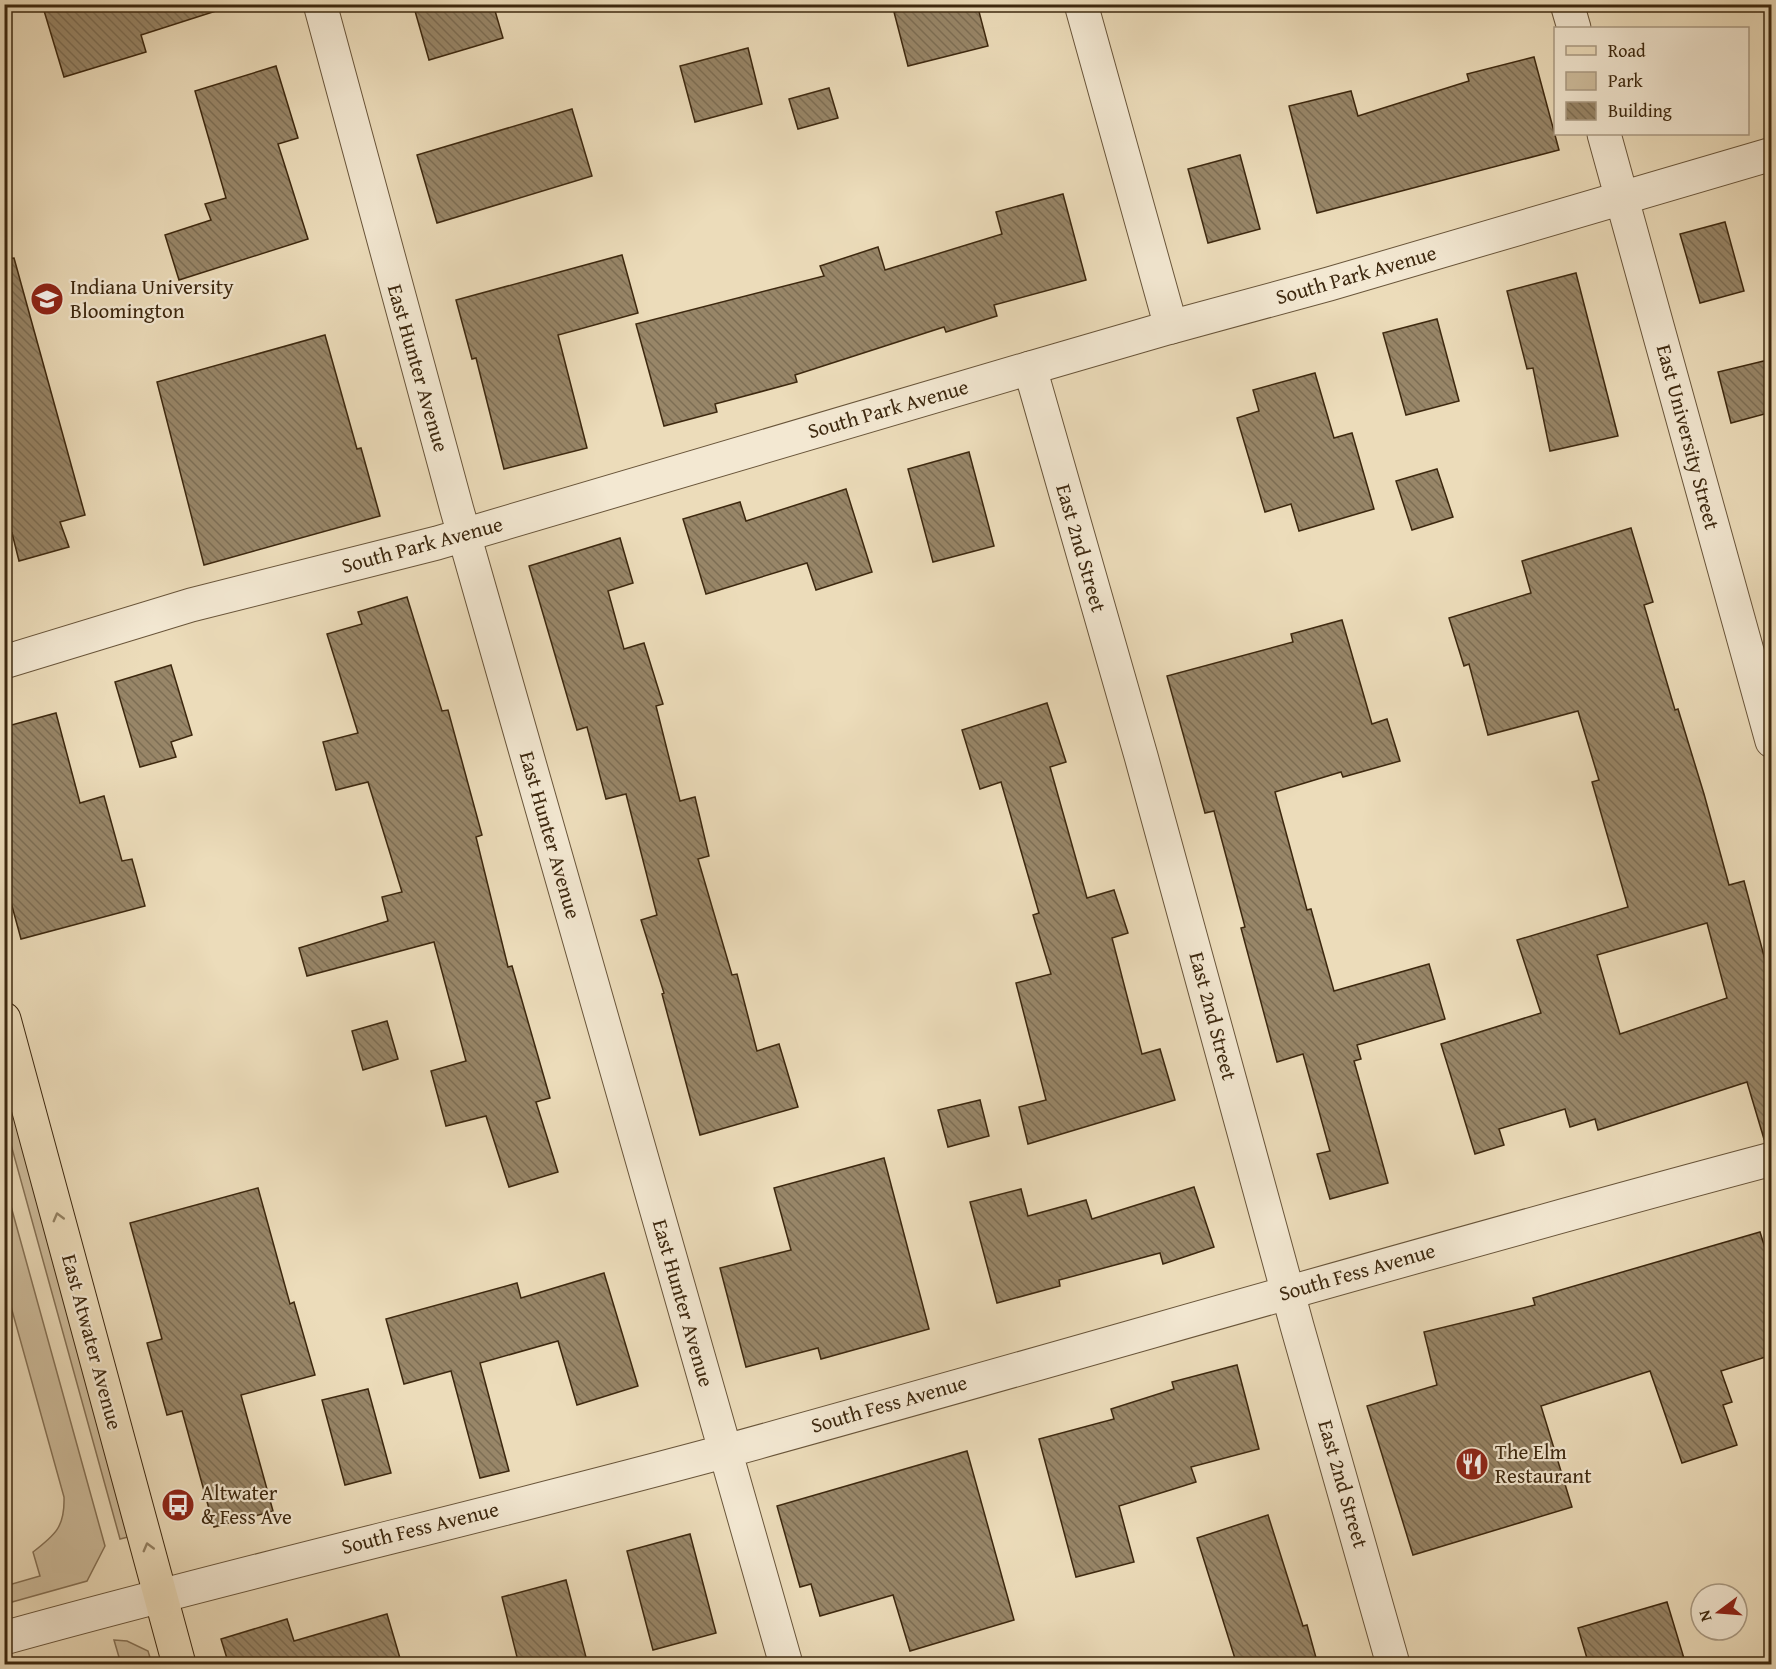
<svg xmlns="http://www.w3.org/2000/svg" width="1776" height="1669" font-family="'Gentium Book Plus',serif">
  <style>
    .green { fill: #cebd9d; stroke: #867256; stroke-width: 1.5 }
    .building { fill: url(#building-back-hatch); stroke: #3d280f; stroke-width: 1.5; fill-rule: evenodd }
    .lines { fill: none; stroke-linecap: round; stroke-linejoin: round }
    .minor-casing { stroke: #69553a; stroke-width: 35 }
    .tertiary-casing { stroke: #69553a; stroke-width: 35 }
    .primary-casing { stroke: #3d280f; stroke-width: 35 }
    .minor { stroke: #f3e8d2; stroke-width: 33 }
    .tertiary { stroke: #f3e8d2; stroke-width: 33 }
    .primary { stroke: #ecdcba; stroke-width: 33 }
    .oneway { stroke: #948264 }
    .labels { text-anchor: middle; stroke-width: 4.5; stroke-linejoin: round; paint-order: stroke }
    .street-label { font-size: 21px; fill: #3d280f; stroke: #f3e8d2 }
    .poi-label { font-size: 21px; fill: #3d280f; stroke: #f3e8d2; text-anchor: start }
  </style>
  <defs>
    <pattern id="building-back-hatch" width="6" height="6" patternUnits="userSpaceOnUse" patternTransform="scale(1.5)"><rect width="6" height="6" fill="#988668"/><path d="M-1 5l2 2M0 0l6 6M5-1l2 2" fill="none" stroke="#7d6e54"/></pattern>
  </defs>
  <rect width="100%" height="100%" fill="#ecdcba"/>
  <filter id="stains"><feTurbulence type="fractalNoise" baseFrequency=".00333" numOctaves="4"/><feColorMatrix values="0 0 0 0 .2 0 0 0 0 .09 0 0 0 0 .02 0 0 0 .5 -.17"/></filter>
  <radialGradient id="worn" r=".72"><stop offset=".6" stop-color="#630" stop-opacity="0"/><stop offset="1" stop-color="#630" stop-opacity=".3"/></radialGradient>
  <path class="green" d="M4,1080l128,456 -12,3 -115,-416z
    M4,1181l101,365 -18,35 -82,23v-18l35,-10 -7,-24c22,-17 32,-25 31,-55l-54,-194 -5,-12z
    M114,1640l13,1 21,10 4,13h-31z"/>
  <path class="building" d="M42,4h173l1,7 -75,24 5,17 -82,25z
    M413,4h80l10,34 -74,22z
    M926,4h51l11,42 -80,20 -14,-54z
    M748,48l14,56 -67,18 -15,-56z
    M1534,57l25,93 -242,63 -28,-107 62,-15 7,25 111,-35 -2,-7z
    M276,66l22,72 -20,6 30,95 -129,41 -14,-45 46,-15 -6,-16 21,-6 -31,-107z
    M829,88l9,30 -40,11 -9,-30z
    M572,109l20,67 -155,47 -20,-68z
    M1240,155l20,74 -52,14 -20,-74z
    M1063,194l23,86 -92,25 3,11 -51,16 -2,-5 -149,48 2,7 -82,22 2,8 -53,14 -28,-102 188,-48 -4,-10 58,-19 7,23 117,-36 -6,-22z
    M1725,222l19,69 -44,12 -20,-69z
    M622,255l16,58 -80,22 29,113 -83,21 -28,-111 -4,1 -16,-59z
    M14,258l71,257 -25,7 9,25 -50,14 -7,-28 -8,2v-276z
    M1576,273l42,163 -68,15 -17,-83 -6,1 -20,-78z
    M1437,319l22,82 -53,14 -23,-82z
    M325,335l32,114 4,-1 19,68 -176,49 -47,-183z
    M1772,359v53l-41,11 -13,-51z
    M1315,373l19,65 18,-5 22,76 -75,22 -8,-27 -26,8 -28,-94 22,-7 -6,-21z
    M969,452l25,94 -61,16 -25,-93z
    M1437,469l16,48 -41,13 -16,-49z
    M846,489l26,83 -56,18 -9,-27 -101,31 -23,-75 57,-17 6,19z
    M1631,528l22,74 -9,3 31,105 3,-1 26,85 25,91 15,-4 28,105v151l-8,2 -17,-57 -149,48 -3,-11 -25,8 -5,-18 -66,20 5,16 -29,9 -34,-110 100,-31 -24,-73 111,-33 -36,-125 7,-2 -21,-69 -90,24 -19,-71 -5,2 -15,-48 82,-25 -9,-32zM1707,923l20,75 -107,36 -23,-79z
    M620,538l13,45 -25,8 16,58 20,-6 19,61 -7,2 24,95 15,-4 14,59 -11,3 34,116 5,-1 20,77 22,-7 19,63 -98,28 -38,-141 2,-1 -23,-73 16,-5 -31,-121 -20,5 -19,-72 -10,3 -48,-164z
    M407,597l35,114 6,-1 34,125 -6,2 32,130 4,-1 38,132 -14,4 22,70 -49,15 -23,-71 -40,10 -15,-55 35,-10 -32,-119 -127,34 -8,-28 89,-27 -6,-24 20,-5 -34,-110 -32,8 -13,-48 35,-9 -31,-99 35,-10 -4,-12z
    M1342,620l30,104 15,-5 13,42 -57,16 -2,-5 -66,20 32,118 4,-1 23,82 95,-27 16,55 -88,26 4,14 -7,2 34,122 -58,16 -13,-45 13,-3 -27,-97 -26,8 -36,-134 4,-1 -31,-116 -9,2 -38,-137 126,-34 -2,-8z
    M171,665l21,70 -21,7 5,15 -36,10 -25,-85z
    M1047,703l19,59 -16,5 37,131 27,-8 14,43 -16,5 30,116 18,-5 15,51 -147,44 -9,-37 27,-7 -30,-117 35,-9 -18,-59 6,-2 -38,-131 -21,7 -18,-59z
    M56,713l24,90 24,-7 18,65 10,-2 13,47 -124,33 -17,-62v-150z
    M387,1021l11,38 -35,11 -11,-39z
    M980,1100l9,36 -41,11 -10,-37z
    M884,1158l45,171 -108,30 -3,-11 -72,19 -26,-99 71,-18 -17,-62z
    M1194,1187l20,60 -51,17 -3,-11 -101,27 1,6 -63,17 -27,-101 51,-13 7,27 58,-16 6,19z
    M258,1188l32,116 4,-2 21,73 -74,20 32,116 -59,16 -32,-116 -15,4 -20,-72 15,-4 -32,-116z
    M1760,1232l12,38v85l-51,16 11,31 -9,3 14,40 -55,18 -32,-92 -109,35 31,101 -159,48 -46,-149 70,-21 -13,-53 111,-27 -2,-7z
    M604,1273l34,113 -61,19 -19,-64 -78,22 29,108 -29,7 -29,-107 -47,13 -18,-65 131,-36 4,15z
    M1237,1365l22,84 -68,18 5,15 -77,24 15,56 -58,15 -37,-138 75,-20 -3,-10 63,-20 -2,-7z
    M368,1389l23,84 -46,12 -23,-85z
    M967,1451l47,169 -104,31 -17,-56 -73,21 -9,-32 -11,3 -23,-81z
    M1268,1515l35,111 4,-1 11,40h-81l-40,-127z
    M690,1534l26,99 -63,17 -26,-99z
    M566,1580l22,85h-69l-17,-68z
    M1667,1602l19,63h-97l-11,-37z
    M387,1614l15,51h-173l-8,-26 66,-20 7,22z"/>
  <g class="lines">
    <g class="minor-casing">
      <path id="minor" d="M320,4l137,506 329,1154
        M1567,4l7,24
        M1604,134l168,607
        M1171,327l158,-43 443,-130
        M4,662l187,-57 246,-62 593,-175
        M4,1638c240,-67 482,-122 722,-187 349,-96 695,-199 1046,-292"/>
    </g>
    <g class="tertiary-casing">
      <path id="tertiary" d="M1081,4l90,323 -141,41 111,388 156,570 96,338"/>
    </g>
    <g class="primary-casing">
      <path id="primary" d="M4,1019l175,645"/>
    </g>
    <use href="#minor" class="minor"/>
    <use href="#tertiary" class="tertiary"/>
    <use href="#primary" class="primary"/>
  </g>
  <defs><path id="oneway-chevron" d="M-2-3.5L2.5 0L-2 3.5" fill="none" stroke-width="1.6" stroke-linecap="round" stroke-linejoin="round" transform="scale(1.5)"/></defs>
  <g class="oneway">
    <use href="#oneway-chevron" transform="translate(58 1217) rotate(-105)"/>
    <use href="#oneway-chevron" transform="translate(148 1547) rotate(-105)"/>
  </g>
  <defs>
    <g id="university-disc" transform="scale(1.725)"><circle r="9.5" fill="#8f2418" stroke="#f3e8d2"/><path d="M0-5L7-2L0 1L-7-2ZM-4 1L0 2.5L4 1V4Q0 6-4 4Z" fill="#fff"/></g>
    <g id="restaurant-disc" transform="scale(1.725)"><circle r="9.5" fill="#8f2418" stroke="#f3e8d2"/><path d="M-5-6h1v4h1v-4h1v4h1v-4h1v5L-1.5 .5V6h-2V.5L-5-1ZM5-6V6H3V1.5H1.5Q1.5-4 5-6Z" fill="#fff"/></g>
    <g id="bus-disc" transform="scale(1.725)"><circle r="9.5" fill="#8f2418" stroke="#f3e8d2"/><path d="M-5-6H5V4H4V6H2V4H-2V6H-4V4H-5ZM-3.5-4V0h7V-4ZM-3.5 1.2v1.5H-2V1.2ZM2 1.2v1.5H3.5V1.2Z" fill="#fff"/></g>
  </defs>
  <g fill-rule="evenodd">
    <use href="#university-disc" x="47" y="299"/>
    <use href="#restaurant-disc" x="1472" y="1464"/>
    <use href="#bus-disc" x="178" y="1505"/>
  </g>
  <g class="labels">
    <g class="street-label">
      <text transform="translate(1356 275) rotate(-16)" y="7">South Park Avenue</text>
      <text transform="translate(418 368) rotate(74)" y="7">East Hunter Avenue</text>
      <text transform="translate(888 409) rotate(-16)" y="7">South Park Avenue</text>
      <text transform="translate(1688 437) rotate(75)" y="7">East University Street</text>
      <text transform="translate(422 545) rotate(-15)" y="7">South Park Avenue</text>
      <text transform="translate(1081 548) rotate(74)" y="7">East 2nd Street</text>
      <text transform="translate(550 835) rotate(74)" y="7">East Hunter Avenue</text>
      <text transform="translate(1213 1016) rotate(75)" y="7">East 2nd Street</text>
      <text transform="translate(1357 1272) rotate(-16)" y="7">South Fess Avenue</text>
      <text transform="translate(683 1303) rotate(74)" y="7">East Hunter Avenue</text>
      <text transform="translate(92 1342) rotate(75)" y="7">East Atwater Avenue</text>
      <text transform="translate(889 1404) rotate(-16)" y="7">South Fess Avenue</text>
      <text transform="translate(1343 1484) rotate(74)" y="7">East 2nd Street</text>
      <text transform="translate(420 1528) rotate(-14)" y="7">South Fess Avenue</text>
    </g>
    <g class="poi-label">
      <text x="70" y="294">Indiana University<tspan x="70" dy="24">Bloomington</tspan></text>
      <text x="1495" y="1459">The Elm<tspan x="1495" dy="24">Restaurant</tspan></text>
      <text x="201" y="1500">Altwater<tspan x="201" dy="24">&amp; Fess Ave</tspan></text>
    </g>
  </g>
  <rect width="1776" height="1669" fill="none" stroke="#ecdcba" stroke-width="24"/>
  <rect x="6" y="6" width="1764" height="1657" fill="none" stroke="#3d280f" stroke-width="3"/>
  <rect x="12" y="12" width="1752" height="1645" fill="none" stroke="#3d280f" stroke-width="1.5"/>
  <rect x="1554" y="27" width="195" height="108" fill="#f3e8d2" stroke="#aa9b84" stroke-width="1.5"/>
  <rect x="1566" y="46" width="30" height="9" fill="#ecdcba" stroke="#aa9b84" stroke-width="1.5"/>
  <text x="1608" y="57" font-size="18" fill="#3d280f">Road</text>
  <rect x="1566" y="72" width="30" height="18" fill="#cebd9d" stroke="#aa9b84" stroke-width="1.5"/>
  <text x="1608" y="87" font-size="18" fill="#3d280f">Park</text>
  <rect x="1566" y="102" width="30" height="18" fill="url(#building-back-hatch)" stroke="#aa9b84" stroke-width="1.5"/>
  <text x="1608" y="117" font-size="18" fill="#3d280f">Building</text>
  <g transform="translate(1719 1612) rotate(254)"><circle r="28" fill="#f3e8d2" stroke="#aa9b84" stroke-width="1.5"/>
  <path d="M0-4.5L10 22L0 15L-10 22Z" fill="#8f2418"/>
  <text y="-9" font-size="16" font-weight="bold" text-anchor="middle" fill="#3d280f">N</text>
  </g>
  <rect width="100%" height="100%" filter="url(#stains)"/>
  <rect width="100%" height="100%" fill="url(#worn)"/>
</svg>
